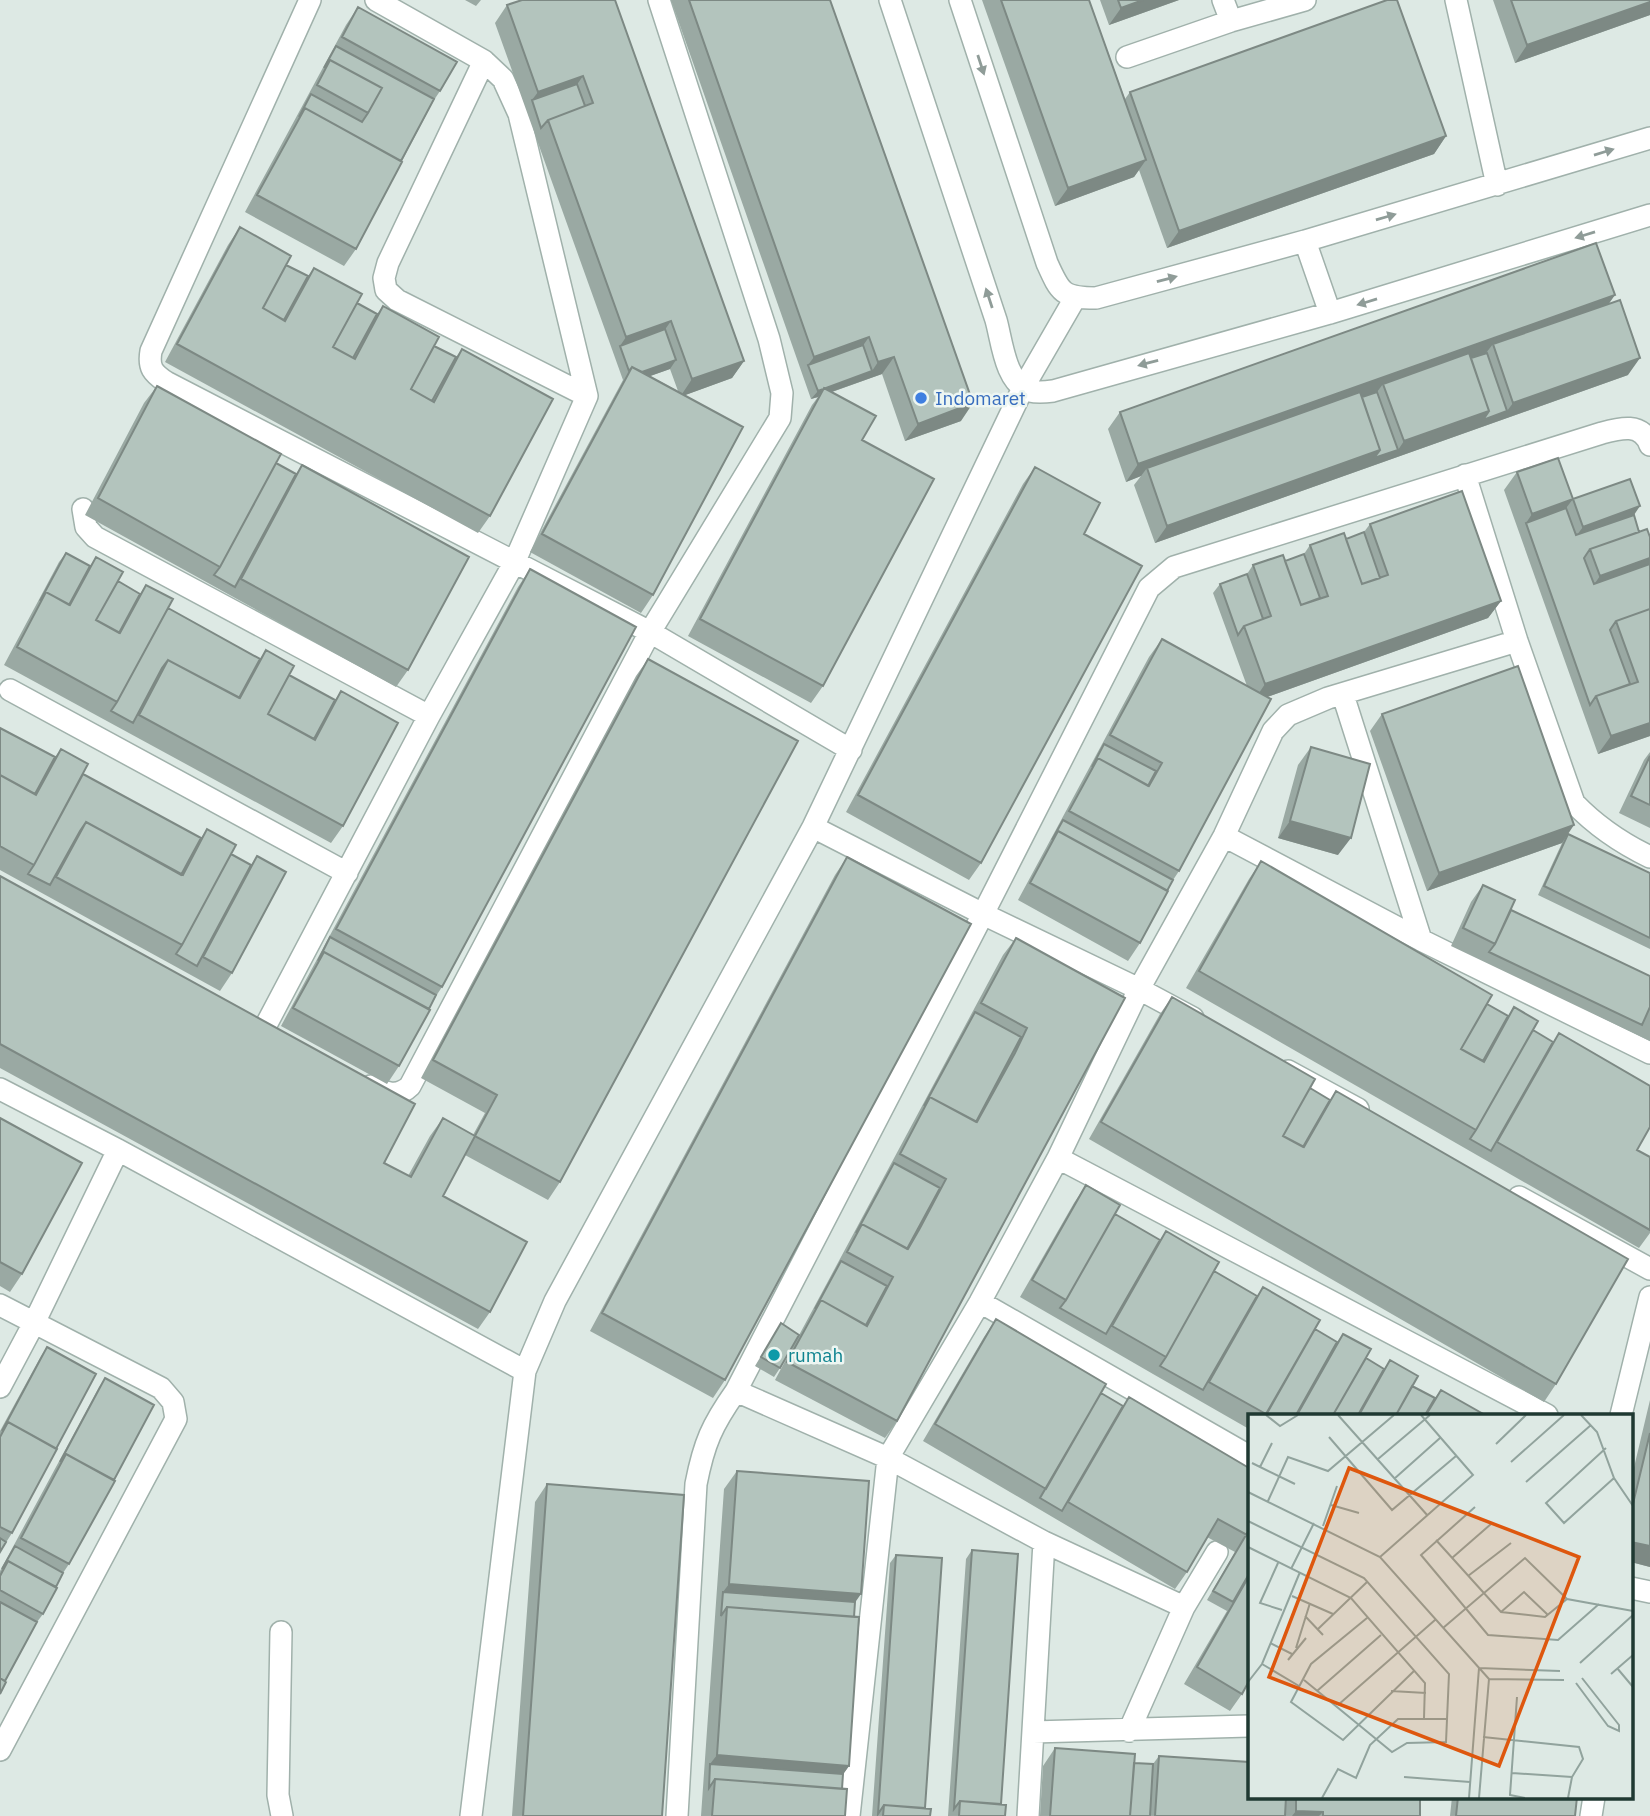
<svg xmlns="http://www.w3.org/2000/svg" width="1650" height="1816" font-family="'IBM Plex Sans',sans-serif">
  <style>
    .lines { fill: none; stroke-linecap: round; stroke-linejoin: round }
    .minor-casing { stroke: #a0b1ab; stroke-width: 24 }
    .minor { stroke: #fff; stroke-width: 21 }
    .wall { fill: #9aa9a3; fill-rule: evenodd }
    .shaded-wall { fill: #7d8984 }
    .building { fill: #b3c4bd; stroke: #7d8984; stroke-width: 2 }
    .oneway { fill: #8f9c98 }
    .shop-dot { fill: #3f7fe0; stroke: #edf6f2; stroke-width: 2.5 }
    .culture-dot { fill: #0f9aa8; stroke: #edf6f2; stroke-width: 2.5 }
    .labels { text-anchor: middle; stroke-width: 5; stroke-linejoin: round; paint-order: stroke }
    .shop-label { font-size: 19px; fill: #366cbe; stroke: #edf6f2; text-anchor: start }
    .culture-label { font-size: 19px; fill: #0d838f; stroke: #edf6f2; text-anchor: start }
    .inset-road { fill: none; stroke: #91a39d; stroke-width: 2 }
    .view { fill: #de570e; fill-opacity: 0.15; stroke: #de570e; stroke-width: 3.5 }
    .inset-edge { fill: none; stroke: #1f3932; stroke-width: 3.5 }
  </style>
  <rect width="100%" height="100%" fill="#dde9e4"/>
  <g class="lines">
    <g class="minor-casing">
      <path id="minor" d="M310,0l-159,351c-3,17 2,22 15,31l484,250 201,118
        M890,0l106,320c6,21 9,63 34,71 8,2 16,1 23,0l277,-78 320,-98
        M960,0l87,263c13,29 15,35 49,35l209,-57 345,-103
        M1223,0l8,21
        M1456,0l41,185
        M1127,57l104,-36 74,-21
        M484,61l-96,202 -4,15 2,12 11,10 190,96
        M1305,241l25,72
        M1465,475l52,166 57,162c23,24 47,40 76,54
        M83,509l3,18 9,10 334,179
        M10,690l337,183
        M1343,695l78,245
        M813,827l170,87 156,75 54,29
        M1224,836l197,104 229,113
        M265,1027l164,-311 85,-153 73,-167 -68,-282 -16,-35 -19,-18 -108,-61
        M1288,1071l70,38
        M371,1086c14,7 27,12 39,0l240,-454 130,-214 2,-25 -13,-54 -110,-339
        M0,1089l118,61 407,221
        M1058,1158l489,257
        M1519,1197l131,72
        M980,1302l269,154
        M0,1305l161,83 12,14 3,17 -176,331
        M0,1387l34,-64 84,-173
        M736,1391l152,67 156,84 140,65
        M1621,1415l29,-118
        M1631,1588l19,4
        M281,1632l-3,163 4,21
        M1129,1731l55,-124 33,-55
        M1033,1732l216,-6
        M471,1816l54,-445 30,-70 258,-474 210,-439 52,-90
        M677,1816l19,-332c8,-41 16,-59 40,-93l247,-477 166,-326 25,-21 428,-134c18,-5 40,-11 48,12
        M849,1816l39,-358 92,-156 78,-144 81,-169 85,-153 49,-105 15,-16 40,-17 189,-57
        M1028,1816l16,-274
        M1591,1816l3,-19"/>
    </g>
    <use href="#minor" class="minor"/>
  </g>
  <path class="wall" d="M465,0h16l-5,6z
    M615,0l129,361 -12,17 -47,17 -32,200 -12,18 -111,-61 93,-172 -128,-357 12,-18zM670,369l8,22 -28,-15z
    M671,0h159l131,421 -56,20 -23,-67 -50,18 30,48 -39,246 -12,17 -123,-67 124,-231 6,-8 -7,2z
    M982,0h107l36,99 5,-7 316,44 -12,18 -267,94 -28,-78 -5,7 -79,29z
    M1100,0h79l-70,25z
    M1493,0h157v15l-135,48z
    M358,7l82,84 -6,9 -78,149 -12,17 -99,-54 101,-187z
    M240,227l46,38 22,11 6,-8 43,35 20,11 6,-8 51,40 22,11 6,-8 28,167 -12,17 -313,-171 63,-117z
    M1609,303l19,72 -473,168 -21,-58 7,-9 -15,6 -18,-53 12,-17z
    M157,386l119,77 20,11 6,-9 106,205 -12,17 -311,-172 59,-112z
    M1035,467l49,67 -103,329 -12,17 -123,-68 177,-328z
    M1517,472l56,27 61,16 5,17 11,5v199l-52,18 -94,-264z
    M1370,524l131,77 -13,17 -221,79 -88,174 -6,9 -33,63 -12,18 -110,-61 131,-243 13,-18 85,47 -34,-93 7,-9 27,-10 6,-9 32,-4 19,-7 6,-9 36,-6 18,-7z
    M66,553l24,13 6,-9 22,24 22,13 6,-9 22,23 92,51 6,-9 23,25 46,25 6,-9 2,135 -12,17 -327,-178 55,-103z
    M530,569l-88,418 -6,9 -37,70 -12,18 -106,-58 237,-439z
    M648,659l-88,523 -12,18 -83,-45 -22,41 47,116 -12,17 -478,-261v-192l384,287 24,13 22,-40 13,-18 30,17 12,-22 -64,-35 215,-402z
    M1382,714l186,120 82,39v76l-112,-54 24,-52 -135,48 -57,-160z
    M0,728l55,29 6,-8 22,25 118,64 6,-9 24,25 20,11 6,-9 -25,117 -12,18 -220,-121z
    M1311,747l27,108 -60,-17 20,-73z
    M1650,752v76l-31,-15 25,-53z
    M847,857l-122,523 -12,18 -123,-67 245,-456z
    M1261,861l226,143 21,12 6,-9 19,23 20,12 6,-9 78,117 13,7v76l-11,15 -453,-260 63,-109z
    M1483,885l28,25 139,66v65l-199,-95 20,-44z
    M1016,938l109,60 -228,423 -12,17 -110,-58 228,-425z
    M1172,997l138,91 20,12 6,-9 220,293 -12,18 -455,-263 71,-125z
    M0,1118l22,156 -12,18 -10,-6z
    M1086,1185l29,29 45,26 6,-9 48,40 43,25 6,-9 52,42 22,13 6,-8 23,24 18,11 6,-9 22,26 23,12 6,-8 44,25h-236v14l-96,-55 -133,-77 54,-94z
    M996,1319l105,74 22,13 6,-9 120,71 -7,226 -12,17 -46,-27 43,-73 -20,-11 28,-48 -28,-15 -20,35 -12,17 -252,-148 61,-104z
    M781,1323l-1,45 -6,9 -19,-11z
    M47,1347l9,102 -44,84 -12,19v-121l41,-75z
    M105,1378l-36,186 -6,9 -20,41 -6,8 -32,59 -5,13v-123l99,-184z
    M1650,1400v167l-19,-5v-82z
    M737,1471l118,131 -6,164 -6,8 -1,15 3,27h-144l23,-327z
    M547,1484l115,332h-150l23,-314z
    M972,1550l29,254 4,12h-57l18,-257z
    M896,1555l29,253 5,8h-58l18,-253z
    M1055,1748l79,15 19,1 6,-8 90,41h171v19h-380l3,-50z
    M1452,1797h125l-2,19h-125z"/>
  <path class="shaded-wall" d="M1143,0h36l-70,25 12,-17z
    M1650,2v13l-135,48 12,-18z
    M583,76l-12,17 -39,7 6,-8z
    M1446,136l-12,18 -267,94 12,-17z
    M1146,160l-12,17 -79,29 13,-18z
    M1615,295l-12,17 -110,32 -7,9 -103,31 -6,8 -230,76 -6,8 -15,6 12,-18z
    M671,321l-12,17 -39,8 6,-9z
    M869,337l-12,17 -49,11 6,-8z
    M894,357l-12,17 -62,22 4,-8 48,-17 6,-9z
    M1640,358l-12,17 -473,168 12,-17 213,-76h18l6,-9 85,-30h18l6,-8z
    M676,360l-6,9 -45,16 6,-9z
    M744,361l-12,17 -52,19 12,-18z
    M824,388l-6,9 -7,2 7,-8z
    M973,403l-12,18 -56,20 13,-17z
    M1573,499l-13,17 -34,7 6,-9z
    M1640,506l-12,18 -58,20 13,-17z
    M1650,558v7l-62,28 12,-17z
    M1501,601l-13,17 -235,84 12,-18z
    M1650,723v13l-52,18 13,-18z
    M1290,821l61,17 -13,17 -60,-17z
    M1574,825l-12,18 -135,48 12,-18z
    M1631,1542l19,4v21l-19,-5z
    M729,1584l132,10 -12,17 -126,-19z
    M717,1755l132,11 -12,17 -127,-19z
    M1296,1811l27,1 -4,4h-27z"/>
  <path class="building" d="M522,0h93l129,361 -52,18 -21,-58 -45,16 -78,-217 45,-17 -10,-27 -45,16 -31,-87z
    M689,0h141l143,403 -55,21 -24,-67 -16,5 -9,-25 -55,20z
    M1001,0h88l57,160 -78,28z
    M1118,0h25l-22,8z
    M1387,0h10l49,136 -267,95 -49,-139z
    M1511,0h139v2l-123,43z
    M358,7l99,55 -17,29 -98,-54z
    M336,46l98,53 -33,62 -96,-53 -6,9 12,-23 51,28 6,-9 14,-25 -52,-28 -6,8z
    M330,60l52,28 -14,25 -51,-28z
    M577,84l8,22 -37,14 -7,8 -9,-28z
    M305,108l97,54 -46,87 -99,-54z
    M240,227l51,29 -28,52 22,13 29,-53 48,26 -29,53 22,12 28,-53 56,31 -28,52 23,13 28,-53 91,50 -63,117 -313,-172z
    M1596,243l19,52 -477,169 -18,-52z
    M286,265l22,11 -24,44 -21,-12z
    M1620,300l20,58 -127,45 -20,-59z
    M357,303l20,11 -24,44 -20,-11z
    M665,329l11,31 -34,12 -10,-5 -3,4 -9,-25z
    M863,345l9,26 -54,20 -10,-26z
    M434,346l22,11 -24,44 -21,-12z
    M1469,353l20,58 -85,30 -21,-57z
    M1487,353l20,58 -24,9 6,-9 -18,-53z
    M632,367l111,60 -90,168 -111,-61z
    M157,386l124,68 -61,113 -122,-69z
    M824,388l52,28 -14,24 72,39 -111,207 -123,-67z
    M1360,392l20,58 -213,76 -20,-58z
    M1377,392l21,58 -24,8 6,-8 -18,-53z
    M1558,458l15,41 57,-20 10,27 -57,21 -10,-28 -41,15 -15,-42z
    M276,463l20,11 -61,113 -21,-12 6,-8z
    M302,465l167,92 -61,113 -167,-91z
    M1035,467l65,36 -16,31 58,32 -161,297 -123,-68z
    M1462,491l39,110 -236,83 -21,-58 27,-10 -18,-51 30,-10 18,50 27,-9 -18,-51 34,-12 18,51 26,-9 -18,-51z
    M1566,508l10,27 58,-20 5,17 -49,17 -6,9 10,26 56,-20v45l-34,12 -6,9 20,54 -34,12 -6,9 -64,-182z
    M1647,529l3,8v21l-50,18 -10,-27z
    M1364,532l16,46 -18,6 -16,-45z
    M66,553l24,13 -21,39 -23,-13 -6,9z
    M1304,554l16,44 -19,7 -16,-44z
    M96,557l27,15 -27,48 24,13 26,-48 27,14 -56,103 -100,-55 29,-55 24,13z
    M530,569l106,58 -194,360 -106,-58z
    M1247,574l16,45 -19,7 -6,9 -18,-51z
    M118,581l22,13 -21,39 -23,-13z
    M168,608l92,51 -21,39 -71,-38 -6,8 -29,55 -22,-12 6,-9z
    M1650,609v114l-39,13 -15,-40 42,-14 -22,-61z
    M1162,639l109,60 -92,172 -110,-60 29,-53 51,28 13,-23 -52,-28z
    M266,650l28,16 -26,48 47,26 26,-49 57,32 -55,103 -204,-111 29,-55 72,38z
    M648,659l150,82 -238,441 -85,-46 -32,60 84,46 -37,70 -490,-268v-168l415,228 -31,59 27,14 32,-59 32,18 22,-41 -64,-35z
    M1518,666l56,159 -135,48 -57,-159z
    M289,675l46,25 -21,39 -46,-25z
    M0,728l55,29 -20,37 -35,-19z
    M1104,744l52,27 -8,15 -50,-28 -6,9z
    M1311,747l59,17 -19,74 -61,-17z
    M61,749l27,15 -54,101 -34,-19v-71l36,20z
    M1650,756v49l-19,-9z
    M83,774l118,64 -20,37 -95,-53 -6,9 -30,54 -22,-11 6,-9z
    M1063,820l110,60 -6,11 -109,-60 -6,9z
    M86,822l97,53 24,-46 29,16 -54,100 -126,-68z
    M1058,831l110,60 -28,52 -110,-60z
    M1568,834l82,39v65l-106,-52z
    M231,854l20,11 -54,101 -21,-12 6,-9z
    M257,856l29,16 -54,101 -29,-16z
    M847,857l124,67 -246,456 -123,-67z
    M1261,861l231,134 -31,54 23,13 30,-55 24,14 -62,109 -277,-159z
    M1483,885l32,15 -20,44 -32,-16z
    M1511,910l139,66v31l-8,18 -153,-73 6,-8z
    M330,937l106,58 -7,14 -105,-57 -6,9z
    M1016,938l109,60 -228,423 -110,-59 34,-62 46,26 26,-49 -46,-25 15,-28 46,25 12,-21 26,-49 -46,-25 30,-57 47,25 38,-69 12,-25 -46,-25z
    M324,952l106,58 -31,56 -106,-58z
    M1172,997l143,82 -32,57 21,11 32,-56 292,168 -72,125 -455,-262z
    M1487,1004l21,12 -25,45 -22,-12z
    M975,1012l46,25 -45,85 -46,-25 -6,9z
    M1533,1030l20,12 -62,109 -21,-12 6,-9z
    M1559,1033l91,53v41l-13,23 13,7v73l-153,-88z
    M1310,1088l20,12 -27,47 -20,-11z
    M0,1118l82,45 -60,111 -22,-12z
    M894,1163l46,25 -33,61 -45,-25 -6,9z
    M1086,1185l34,20 -54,95 -34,-20z
    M1115,1214l45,26 -54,94 -46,-26 6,-8z
    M1166,1231l53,31 -53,95 -54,-31z
    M841,1261l46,25 -21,39 -45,-25 -6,9z
    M1214,1271l43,25 -54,94 -43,-24 6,-9z
    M1263,1287l57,33 -54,94 -57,-32z
    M996,1319l110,65 -60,105 -111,-65z
    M781,1323l18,12 -19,33 -19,-11z
    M1315,1329l22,13 -41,73h-30z
    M1343,1334l28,15 -38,66h-36z
    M47,1347l49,27 -40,75 -48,-27 -6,9z
    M1366,1358l18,11 -26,46h-25z
    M1390,1360l28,16 -22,39h-37z
    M105,1378l49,27 -40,75 -48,-26 -6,8z
    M1412,1386l23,12 -10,17h-29z
    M1441,1390l44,25h-59z
    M1101,1393l22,13 -61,105 -22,-13z
    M1129,1397l120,71v62l-2,5 -29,-16 -31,53 -119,-70z
    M8,1422l49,27 -45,84 -12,-6v-90z
    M1650,1433v113l-19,-4v-30z
    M66,1454l49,27 -46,83 -48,-26z
    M737,1471l132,10 -8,113 -132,-10z
    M547,1484l137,11 -22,321h-139z
    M1249,1530v44l-16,28 -20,-11z
    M0,1538l6,4 -6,10z
    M15,1546l48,27 -7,14 -48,-26 -6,8z
    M972,1550l46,4 -17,250 -41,-3 -6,8z
    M896,1555l46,3 -17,250 -41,-3 -6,9z
    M8,1561l49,27 -14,26 -43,-24v-14z
    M1249,1576v105l-7,13 -45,-27z
    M723,1592l132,10 -1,15 -127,-10 -6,9z
    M0,1602l37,20 -32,59 -5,-3z
    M727,1607l132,10 -10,149 -132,-11z
    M0,1678l6,4 -6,12z
    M1055,1748l80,6 -5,62h-80z
    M1159,1756l90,6v35h37l-1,19h-130z
    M1134,1763l19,1 -3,52h-20z
    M710,1764l133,10 -1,15 -127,-10 -6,9z
    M715,1779l132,10 -2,27h-133z
    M1296,1797h124v19h-97v-4l-27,-1z
    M1458,1797h119l-2,19h-119z
    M960,1801l46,4 -1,11h-46z
    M884,1805l47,4 -1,7h-47z"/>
  <defs><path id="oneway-solid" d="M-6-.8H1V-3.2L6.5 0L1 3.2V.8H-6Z" transform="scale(1.75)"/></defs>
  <g class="oneway">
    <use href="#oneway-solid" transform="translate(981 65) rotate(72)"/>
    <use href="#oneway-solid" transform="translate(1604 152) rotate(-17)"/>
    <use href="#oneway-solid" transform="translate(1386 217) rotate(-16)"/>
    <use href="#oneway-solid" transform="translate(1585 235) rotate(163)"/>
    <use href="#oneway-solid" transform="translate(1167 279) rotate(-15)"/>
    <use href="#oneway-solid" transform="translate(989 298) rotate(-108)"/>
    <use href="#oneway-solid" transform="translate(1367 302) rotate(163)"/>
    <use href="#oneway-solid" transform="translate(1148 363) rotate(165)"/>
  </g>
  <circle class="shop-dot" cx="921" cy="398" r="7"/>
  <circle class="culture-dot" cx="774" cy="1355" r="7"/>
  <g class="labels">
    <g class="shop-label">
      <text x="935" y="405">Indomaret</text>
    </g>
    <g class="culture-label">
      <text x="788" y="1362">rumah</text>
    </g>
  </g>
  <g transform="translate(1248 1414)">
    <rect width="385" height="385" fill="#dde9e4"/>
    <path class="inset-road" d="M18,1l14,11 18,-11M90,1l90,101M333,1l16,17 17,46 19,28M81,23l63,73 64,-54M248,30l30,-29M358,34l-60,55 18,20 50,-45M130,45l52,-44M263,48l53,-47M4,49l43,21M12,53l12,-24M146,65l46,-41M278,68l65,-57M0,78l132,65 109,122M20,87l20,-44 40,14 66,-56M83,91l28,8M227,93l-54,48 67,80 70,5 41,-36M0,107l116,57 85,96 -3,68 -39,1 -15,9 -88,-72M75,112l14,-40M188,126l65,72 44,5 22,-18M0,133l103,51 74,85 -1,35M132,143l93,-82 -52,-60M204,144l39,-34M30,149l-18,40 22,7M43,155l23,-46M220,162l43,-33M44,182l41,18M253,198l23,-20 24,23M57,202l18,19M119,204l-56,46 -20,38 52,38 71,-69M195,214l82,-70 42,41 66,12M70,215l49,-47M22,229l22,11M48,234l14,-45M40,246l18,-22M332,249l53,-48M14,250l37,22M369,254l16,19M363,260l22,-19M0,268l14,-18 38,-92M328,269l32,43 11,5v-6l-37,-47M69,277l64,-56M143,277l35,2M269,283l-7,98 15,3M90,291l97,-85M235,323l96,10 4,12 -11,18 -4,21M264,359l60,4M156,363l66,5M74,384l16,-29 18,9 14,-33 28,-26h50M221,384l10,-130 81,3M231,384l10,-119 75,1"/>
    <path class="view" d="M101,54l230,89 -80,209 -230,-89z"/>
    <rect width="385" height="385" class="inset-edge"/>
  </g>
</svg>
